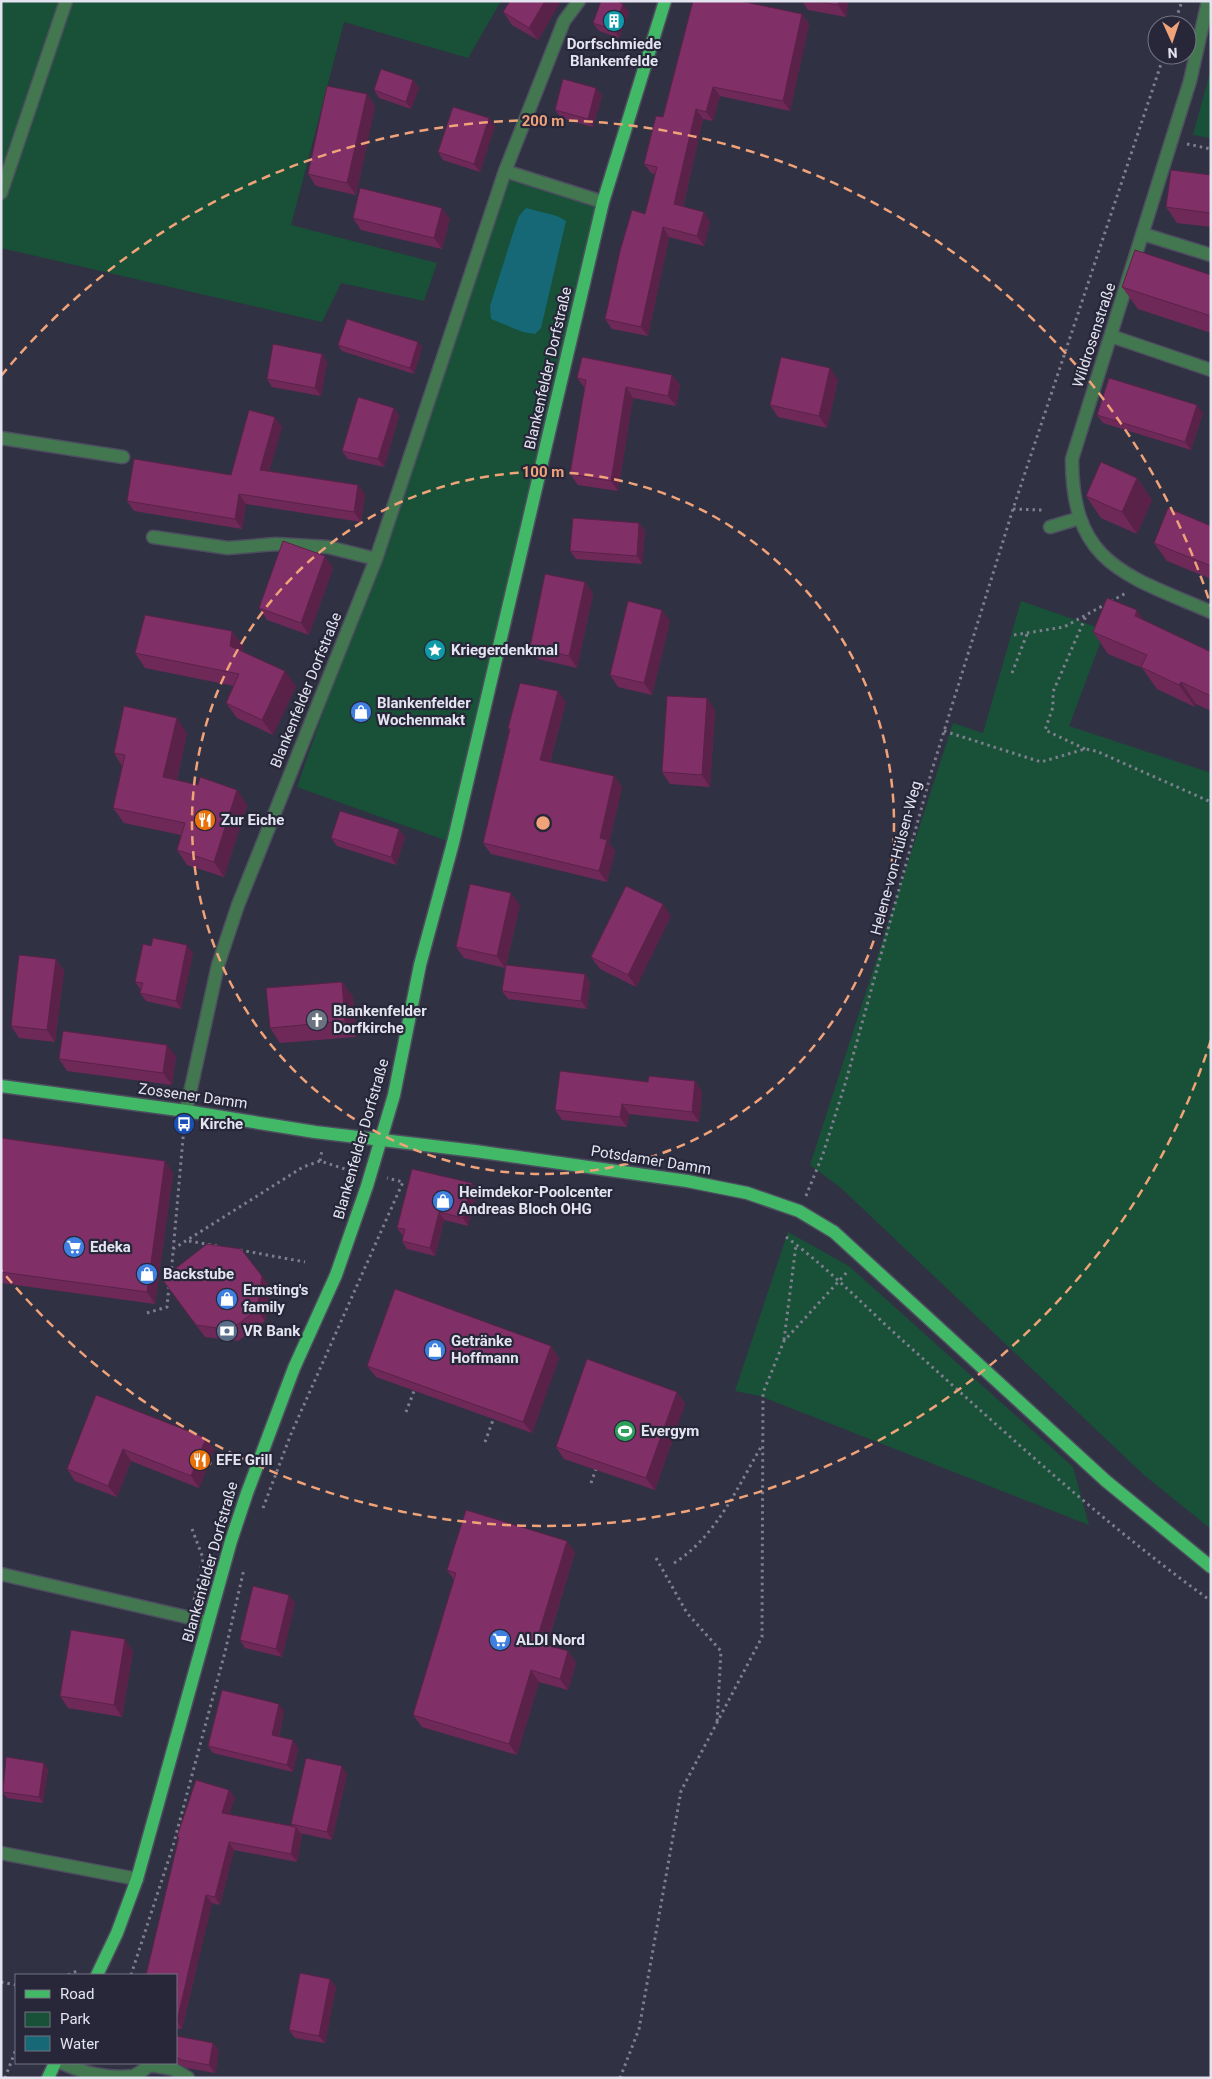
<svg xmlns="http://www.w3.org/2000/svg" width="1212" height="2079" font-family="Roboto,sans-serif">
  <style>
    .green { fill: #185137 }
    .water { fill: #166877 }
    .lines { fill: none; stroke-linecap: round; stroke-linejoin: round }
    .minor-casing { stroke: #4d4e60; stroke-width: 15 }
    .major-casing { stroke: #4d4e60; stroke-width: 15 }
    .path { stroke: #7e7e8e; stroke-width: 3; stroke-dasharray: 2.5 4; stroke-linecap: butt }
    .minor { stroke: #43774f; stroke-width: 12 }
    .major { stroke: #42b967; stroke-width: 12 }
    .wall { fill: #6e2959 }
    .shaded-wall { fill: #5a2248 }
    .building { fill: #803067; stroke: #5a2248 }
    .ring { fill: none; stroke: #f0a279; stroke-width: 2.5; stroke-dasharray: 9 6 }
    .labels { text-anchor: middle; stroke-width: 4.5; stroke-linejoin: round; paint-order: stroke }
    .poi-label { font-size: 15px; font-weight: bold; fill: #e3e4f0; stroke: #272739; text-anchor: start }
    .street-label { font-size: 15px; fill: #e3e4f0; stroke: #272739 }
    .centre { fill: #f0a279; stroke: #272739; stroke-width: 2.5 }
    .ring-label { font-size: 15px; text-anchor: middle; font-weight: bold; fill: #f0a279; stroke: #272739; stroke-width: 4.5; stroke-linejoin: round; paint-order: stroke }
  </style>
  <rect width="100%" height="100%" fill="#313144"/>
  <path class="green" d="M1,1h500l-33,57 -124,-36 -53,203 146,38 -13,38 -83,-18 -19,39 -321,-74z
    M1211,69v69l-18,-3z
    M505,171l98,31 -150,641 -156,-56 79,-228z
    M1021,601l84,29 -36,96 142,47v756l-67,-54 -303,-287 -31,-23 143,-442 30,10z
    M788,1232l61,34 224,201 16,58 -329,-129 -25,-5z"/>
  <path class="water" d="M526,208l31,8 9,5 -25,107 -6,6 -12,-2 -32,-13 -1,-13 25,-79 4,-11z"/>
  <g class="lines">
    <g class="minor-casing">
      <path id="minor" d="M1208,1l-18,80 -118,378c0,106 54,116 139,153
        M505,171l98,31
        M1,193l65,-192
        M1143,234l68,21
        M1111,336l100,34
        M1,438l122,19
        M1050,527l30,-9
        M153,537l75,11 48,-4 52,3 48,12
        M186,1111l32,-146 20,-60 138,-346 129,-388 59,-150 15,-20
        M1,1574l207,48
        M1,1853l136,26
        M62,2063c20,10 48,16 71,13 5,-2 12,-7 17,-11l23,4 15,9"/>
    </g>
    <g class="major-casing">
      <path id="major" d="M1,1086l185,25 129,21 160,19 212,30 60,12 52,18 35,21 272,249 105,86
        M97,1975l20,-42 20,-54 94,-338 16,-48 47,-125 42,-93 31,-89 27,-91 26,-130 33,-122 150,-641 62,-201
        M48,2078l7,-15"/>
    </g>
    <path class="path" d="M1174,25l8,-24
      M1187,144l24,5
      M1013,509l29,1
      M1014,635l50,-8 62,-34
      M1012,673l15,-39
      M944,731l97,31 44,-13 11,2 115,51
      M1085,749l-40,-19 8,-23v-15l33,-76
      M320,1161l2,-11
      M806,1196l17,-42 23,-73 86,-311 81,-261 151,-454
      M786,1237c45,33 82,73 124,110 98,88 194,177 301,254
      M189,1241l28,5
      M173,1249l130,-82 17,-6 34,11
      M240,1250l65,12
      M171,1275l13,-148
      M147,1313l20,-6 2,-21
      M784,1340l12,-95
      M406,1412l8,-21
      M485,1442l8,-22
      M209,1463l9,3
      M591,1483l5,-14
      M263,1508l28,-74 112,-252 -16,-4
      M192,1529l11,29 -9,42
      M656,1558l31,55 34,38 -4,72
      M674,1563c42,-26 63,-75 87,-116
      M68,1975l11,-5
      M131,1975l42,-129 52,-194 19,-83
      M1,1982l15,3
      M5,2078l11,-29
      M620,2078l19,-49 42,-238 81,-154 1,-244 21,-52 65,-71"/>
    <use href="#minor" class="minor"/>
    <use href="#major" class="major"/>
  </g>
  <path class="wall" d="M561,1l-23,39 -26,-15 -9,-13z
    M802,1h46l-2,16 -38,-7z
    M745,2l57,12 7,10 -19,87 -70,-15 -7,25 -10,-2 -20,88 27,15 -6,24 -35,-9 -21,99 -36,-7 -7,-10 40,-105 10,-40 -4,-1 -7,-9 19,-47z
    M629,12l-10,26 -20,-7 -6,-8z
    M413,80l6,8 -8,21 -32,-11 -5,-8z
    M596,88l6,8 -9,31 -32,-9 -6,-8z
    M367,94l8,12 -19,89 -40,-9 -8,-12z
    M495,126l-15,46 -37,-12 -5,-8z
    M1211,175v52l-34,-4 -11,-16z
    M353,218l97,1 -8,30 -81,-19z
    M1211,275v58l-73,-24 -16,-22z
    M338,345l84,2 -8,27 -72,-23z
    M322,354l5,8 -6,34 -49,-9 -5,-8z
    M672,375l8,10 -4,21 -43,-8 -15,93 -40,-6 -8,-11 15,-86 -8,-10z
    M838,380l-11,48 -49,-11 -8,-12z
    M394,408l5,8 -15,51 -36,-8 -6,-8z
    M1203,413l-12,37 -88,-27 -6,-8z
    M282,427l-13,44 89,14 7,10 -4,27 -115,-18 -4,25 -108,-18 -7,-10 104,-26z
    M1137,478l15,22 -15,34 -36,-16 -15,-22z
    M639,523l6,8 -3,33 -66,-5 -6,-8z
    M1211,526v53l-44,-18 -13,-18z
    M333,568l-24,67 -42,-15 -8,-12z
    M585,582l8,12 -16,74 -39,-9 -8,-12z
    M1144,620l67,32v59l-15,-7 -1,3 -38,-18 -15,-21 -34,-14 -15,-22z
    M670,621l-18,74 -34,-8 -8,-12z
    M232,631l11,15 -1,6 54,34 -23,49 -36,-17 -11,-15 8,-17 -89,-18 -10,-15z
    M566,702l-16,60 64,14 8,11 -13,56 6,8 -8,31 -116,-28 -8,-11 26,-112 -1,-3z
    M715,710l-5,77 -40,-3 -8,-12z
    M187,733l-10,47 21,5 39,5 10,15 -23,72 -37,-12 -10,-15 4,-15 -57,-12 -11,-15 9,-42 -8,-13z
    M405,837l-9,28 -59,-19 -6,-8z
    M520,905l-14,60 79,9 5,8 -3,27 -79,-10 -6,-8 3,-23 -41,-10 -8,-11z
    M671,916l-35,71 -36,-18 -9,-12z
    M193,953l-12,56 -35,-8 -6,-8 1,-3 -6,-8z
    M56,959l8,12 -9,71 -36,-4 -8,-12z
    M342,982l11,15 3,40 -76,6 -10,-15z
    M176,1056l-4,29 -105,-14 -8,-12z
    M695,1081l7,11 -3,30 -70,-8 -2,13 -65,-7 -7,-10 93,-28z
    M1,1138l164,23 8,12 -18,131 -154,-21z
    M472,1183l5,8 -9,35 -24,-6 -9,36 -28,-7 -5,-8 1,-5 -6,-8z
    M262,1276l8,11 -5,34 -27,20 -33,-4 -43,-58z
    M551,1346l8,12 -27,75 -156,-56 -9,-11z
    M677,1392l8,12 -30,86 -91,-31 -8,-12z
    M96,1395l110,43 8,12 -15,38 -68,-27 -14,36 -42,-16 -8,-12z
    M575,1552l-28,93 21,6 8,12 -8,27 -29,-8 -22,73 -95,-28 -9,-12 41,-135 -7,-10z
    M295,1603l-13,54 -37,-9 -5,-8z
    M133,1651l-11,66 -54,-9 -8,-12z
    M284,1711l-5,25 19,12 -5,24 -80,-19 -5,-7z
    M48,1769l-5,34 -36,-5 -4,-6z
    M347,1774l-15,66 -32,-7 2,2 -5,27 -63,-12 -14,55 -8,-2 -30,126 -6,-1v-53l3,-136 -2,-2 52,-47 6,8 -6,16 64,12 -2,-2z
    M330,1979l6,8 -11,56 -30,-5 -6,-8z
    M176,2036l37,7 6,8 -4,22 -28,-5 -11,-5z"/>
  <path class="shaded-wall" d="M545,1h16l-23,39 -9,-12z
    M838,1h10l-2,16 -8,-12z
    M623,4l6,8 -10,26 -5,-8z
    M802,14l7,10 -19,87 -7,-10z
    M413,80l6,8 -8,21 -5,-7z
    M713,87l7,9 -7,25 -7,-9z
    M596,88l6,8 -9,31 -5,-8z
    M367,94l8,12 -19,89 -9,-12z
    M696,109l7,10 -22,95 -7,-10z
    M489,118l6,8 -15,46 -6,-8z
    M442,208l8,11 -8,30 -8,-11z
    M704,212l6,10 -6,24 -7,-10z
    M663,227l6,10 -21,99 -7,-9z
    M418,342l4,5 -8,27 -4,-6z
    M322,354l5,8 -6,34 -6,-8z
    M830,368l8,12 -11,48 -8,-12z
    M672,375l8,10 -4,21 -8,-10z
    M626,387l7,11 -15,93 -7,-10z
    M1197,405l6,8 -12,37 -6,-8z
    M394,408l5,8 -15,51 -6,-8z
    M275,417l7,10 -15,53 -7,-10z
    M1137,478l15,22 -15,34 -15,-22z
    M358,485l7,10 -4,27 -7,-10z
    M239,494l7,10 -4,25 -7,-10z
    M639,523l6,8 -3,33 -5,-8z
    M325,556l8,12 -24,67 -8,-12z
    M585,582l8,12 -16,74 -8,-12z
    M662,610l8,11 -18,74 -8,-12z
    M1137,610l15,22 -17,-16z
    M232,631l11,15 -2,16 -11,-16z
    M285,671l11,15 -23,49 -11,-15z
    M1181,682l15,22 -1,3 -16,-22z
    M558,691l8,11 -19,69 -7,-11z
    M707,698l8,12 -5,77 -8,-12z
    M177,718l10,15 -13,59 -11,-15z
    M614,776l8,11 -13,56 6,8 -8,31 -8,-11 1,-33z
    M237,790l10,15 -23,72 -10,-15z
    M399,829l6,8 -9,28 -5,-8z
    M511,893l9,12 -15,63 -8,-12z
    M663,904l8,12 -35,71 -8,-12z
    M187,945l6,8 -12,56 -5,-8z
    M56,959l8,12 -9,71 -8,-12z
    M585,974l5,8 -3,27 -6,-8z
    M342,982l11,15 3,40 -11,-16z
    M167,1045l9,11 -4,29 -9,-12z
    M695,1081l7,11 -3,30 -7,-10z
    M622,1104l7,10 -2,13 -7,-10z
    M165,1161l8,12 -18,131 -8,-12z
    M472,1183l5,8 -9,35 -5,-8z
    M439,1212l5,8 -9,36 -5,-8z
    M262,1276l8,11 -5,34 -8,-11z
    M551,1346l8,12 -27,75 -9,-11z
    M677,1392l8,12 -30,86 -9,-12z
    M206,1438l8,12 -15,38 -8,-12z
    M123,1449l8,12 -14,36 -9,-11z
    M567,1541l8,11 -31,101 -8,-11z
    M289,1595l6,8 -13,54 -6,-8z
    M125,1639l8,12 -11,66 -8,-12z
    M568,1651l8,12 -8,27 -8,-11z
    M531,1670l8,12 -22,73 -8,-11z
    M279,1704l5,7 -7,31 -5,-7z
    M293,1740l5,8 -5,24 -6,-7z
    M44,1763l4,6 -5,34 -4,-6z
    M342,1766l5,8 -15,66 -5,-8z
    M229,1790l6,8 -8,23 -5,-8z
    M296,1827l6,8 -5,27 -6,-8z
    M229,1842l5,8 -14,55 -5,-8z
    M206,1895l6,8 -30,126 -5,-8z
    M330,1979l6,8 -11,56 -6,-7z
    M213,2043l6,8 -4,22 -6,-8z"/>
  <path class="building" d="M510,1h35l-16,27 -26,-16z
    M601,1h16l6,3 -9,26 -21,-7z
    M693,1h47l62,13 -19,87 -70,-14 -7,25 -10,-3 -22,95 30,8 -7,24 -34,-9 -22,100 -36,-8 15,-68 12,-41 13,4 12,-47 -13,-3 12,-48 7,1z
    M816,1h22v4z
    M381,69l32,11 -7,22 -32,-12z
    M563,79l33,9 -8,31 -33,-9z
    M327,86l40,8 -20,89 -39,-9z
    M453,107l36,11 -15,46 -36,-12z
    M1171,170l40,5 -1,38 -44,-6z
    M360,188l82,20 -8,30 -81,-20z
    M1135,250l76,25v41l-89,-29z
    M347,319l71,23 -8,26 -72,-23z
    M273,344l49,10 -7,34 -48,-9z
    M582,357l90,18 -4,21 -42,-9 -15,94 -41,-7 16,-94 -9,-2z
    M781,357l49,11 -11,48 -49,-11z
    M1109,378l88,27 -12,37 -88,-27z
    M358,397l36,11 -16,51 -36,-8z
    M249,410l26,7 -15,53 98,15 -4,27 -115,-18 -4,25 -108,-18 7,-42 97,16z
    M1101,462l36,16 -15,34 -36,-16z
    M1168,508l43,18v40l-57,-23z
    M573,518l66,5 -2,33 -67,-5z
    M283,541l42,15 -24,67 -42,-15z
    M545,574l40,8 -16,74 -39,-9z
    M1107,598l30,12 -2,6 76,36v44l-30,-14 -2,3 -38,-18 6,-12 -54,-23z
    M628,601l34,9 -18,73 -34,-8z
    M145,615l87,16 -2,15 55,25 -23,49 -36,-17 13,-29 -104,-21z
    M520,683l38,8 -18,69 74,16 -14,62 7,2 -8,31 -116,-28 27,-114 -2,-1z
    M667,696l40,2 -5,77 -40,-3z
    M124,706l53,12 -14,59 35,8 2,-8 37,13 -23,72 -37,-12 8,-27 -72,-15 12,-53 -11,-2z
    M340,811l59,18 -8,28 -60,-19z
    M470,884l41,9 -14,63 -41,-9z
    M626,886l37,18 -35,71 -37,-18z
    M153,938l34,7 -11,56 -36,-8 3,-10 -8,-1 8,-38 8,2z
    M19,955l37,4 -9,71 -36,-4z
    M506,965l79,9 -4,27 -79,-10z
    M342,982l3,39 -75,7 -4,-40z
    M63,1031l104,14 -4,28 -104,-14z
    M560,1071l88,11 1,-6 46,5 -3,31 -70,-8 -2,13 -65,-7z
    M1,1138l164,23 -18,131 -146,-20z
    M412,1169l60,14 -9,35 -24,-6 -9,36 -28,-7 3,-12 -8,-1z
    M207,1244l34,5 21,27 -5,34 -27,20 -34,-5 -34,-46z
    M395,1289l156,57 -28,76 -156,-56z
    M587,1359l90,33 -31,86 -90,-31z
    M96,1395l110,43 -15,38 -68,-27 -15,37 -41,-17z
    M466,1510l101,31 -31,101 32,9 -8,28 -29,-9 -22,74 -96,-29 43,-142 -9,-3z
    M253,1586l36,9 -13,54 -36,-9z
    M71,1630l54,9 -11,66 -54,-9z
    M222,1690l57,14 -7,31 21,5 -6,25 -79,-19z
    M6,1757l38,6 -5,34 -36,-5z
    M306,1758l36,8 -15,66 -36,-8z
    M196,1780l33,10 -7,23 74,14 -5,27 -62,-12 -14,55 -9,-2 -29,126 -1,-46h-30l33,-138h-2z
    M300,1973l30,6 -11,57 -30,-6z
    M176,2036l37,7 -4,22 -27,-5 -6,-3z"/>
  <g class="ring">
    <circle cx="543" cy="823" r="351"/>
    <path d="M1211 1040A702 702 0 0 1 1 1270M1 376A702 702 0 0 1 1211 606"/>
  </g>
  <defs>
    <g id="building-disc" transform="scale(1.125)"><circle r="9.5" fill="#0f9aa8" stroke="#272739"/><path d="M-4-6H4V6H1V3H-1V6H-4ZM-2.5-4.3h1.7v1.8h-1.7ZM.8-4.3h1.7v1.8H.8ZM-2.5-1h1.7V.8h-1.7ZM.8-1h1.7V.8H.8Z" fill="#fff"/></g>
    <g id="sight-disc" transform="scale(1.125)"><circle r="9.5" fill="#0f9aa8" stroke="#272739"/><path d="M0-6L1.8-2.2L6-1.7L2.9 1.2L3.7 5.4L0 3.3L-3.7 5.4L-2.9 1.2L-6-1.7L-1.8-2.2Z" fill="#fff"/></g>
    <g id="shop-disc" transform="scale(1.125)"><circle r="9.5" fill="#3f7fe0" stroke="#272739"/><path d="M-5-2.5h2.3a2.7 3.5 0 0 1 5.4 0H5L5.5 6h-11ZM-1.5-2.5h3a1.5 2.3 0 0 0-3 0Z" fill="#fff"/></g>
    <g id="restaurant-disc" transform="scale(1.125)"><circle r="9.5" fill="#e8710a" stroke="#272739"/><path d="M-5-6h1v4h1v-4h1v4h1v-4h1v5L-1.5 .5V6h-2V.5L-5-1ZM5-6V6H3V1.5H1.5Q1.5-4 5-6Z" fill="#fff"/></g>
    <g id="church-disc" transform="scale(1.125)"><circle r="9.5" fill="#6b7280" stroke="#272739"/><path d="M-1.2-6h2.4v3.5h3.3v2.4h-3.3V6h-2.4V-.1h-3.3v-2.4h3.3Z" fill="#fff"/></g>
    <g id="bus-disc" transform="scale(1.125)"><circle r="9.5" fill="#1a4fb4" stroke="#272739"/><path d="M-5-6H5V4H4V6H2V4H-2V6H-4V4H-5ZM-3.5-4V0h7V-4ZM-3.5 1.2v1.5H-2V1.2ZM2 1.2v1.5H3.5V1.2Z" fill="#fff"/></g>
    <g id="supermarket-disc" transform="scale(1.125)"><circle r="9.5" fill="#3f7fe0" stroke="#272739"/><path d="M-6-5.5h2.5l.6 2H6L4.5 2H-2.5L-4.4-4H-6ZM-1.5 3.2a1.3 1.3 0 1 0 .1 0ZM3 3.2a1.3 1.3 0 1 0 .1 0Z" fill="#fff"/></g>
    <g id="bank-disc" transform="scale(1.125)"><circle r="9.5" fill="#5c6f8a" stroke="#272739"/><path d="M-6-4H6V4H-6ZM0-2.3a2.3 2.3 0 1 0 0 4.6a2.3 2.3 0 1 0 0-4.6Z" fill="#fff"/></g>
    <g id="stadium-disc" transform="scale(1.125)"><circle r="9.5" fill="#2e9e5b" stroke="#272739"/><path d="M0-5a6.5 5 0 1 0 0 10a6.5 5 0 1 0 0-10ZM-3.5-1.8h7v3.6h-7Z" fill="#fff"/></g>
  </defs>
  <g fill-rule="evenodd">
    <use href="#building-disc" x="614" y="21"/>
    <use href="#sight-disc" x="435" y="650"/>
    <use href="#shop-disc" x="361" y="712"/>
    <use href="#restaurant-disc" x="205" y="820"/>
    <use href="#church-disc" x="317" y="1020"/>
    <use href="#bus-disc" x="184" y="1124"/>
    <use href="#shop-disc" x="443" y="1201"/>
    <use href="#supermarket-disc" x="74" y="1247"/>
    <use href="#shop-disc" x="147" y="1274"/>
    <use href="#shop-disc" x="227" y="1299"/>
    <use href="#bank-disc" x="227" y="1331"/>
    <use href="#shop-disc" x="435" y="1350"/>
    <use href="#stadium-disc" x="625" y="1431"/>
    <use href="#restaurant-disc" x="200" y="1460"/>
    <use href="#supermarket-disc" x="500" y="1640"/>
  </g>
  <g class="labels">
    <g class="poi-label">
      <text x="614" y="49" text-anchor="middle">Dorfschmiede<tspan x="614" dy="17">Blankenfelde</tspan></text>
      <text x="451" y="655">Kriegerdenkmal</text>
      <text x="377" y="708">Blankenfelder<tspan x="377" dy="17">Wochenmakt</tspan></text>
      <text x="221" y="825">Zur Eiche</text>
      <text x="333" y="1016">Blankenfelder<tspan x="333" dy="17">Dorfkirche</tspan></text>
      <text x="200" y="1129">Kirche</text>
      <text x="459" y="1197">Heimdekor-Poolcenter<tspan x="459" dy="17">Andreas Bloch OHG</tspan></text>
      <text x="90" y="1252">Edeka</text>
      <text x="163" y="1279">Backstube</text>
      <text x="243" y="1295">Ernsting's<tspan x="243" dy="17">family</tspan></text>
      <text x="243" y="1336">VR Bank</text>
      <text x="451" y="1346">Getränke<tspan x="451" dy="17">Hoffmann</tspan></text>
      <text x="641" y="1436">Evergym</text>
      <text x="216" y="1465">EFE Grill</text>
      <text x="516" y="1645">ALDI Nord</text>
    </g>
    <g class="street-label">
      <text transform="translate(1094 335) rotate(-72)" y="5">Wildrosenstraße</text>
      <text transform="translate(548 368) rotate(-77)" y="5">Blankenfelder Dorfstraße</text>
      <text transform="translate(306 690) rotate(-68)" y="5">Blankenfelder Dorfstraße</text>
      <text transform="translate(896 858) rotate(-75)" y="5">Helene-von-Hülsen-Weg</text>
      <text transform="translate(193 1096) rotate(8)" y="5">Zossener Damm</text>
      <text transform="translate(361 1139) rotate(-74)" y="5">Blankenfelder Dorfstraße</text>
      <text transform="translate(651 1160) rotate(9)" y="5">Potsdamer Damm</text>
      <text transform="translate(210 1562) rotate(-74)" y="5">Blankenfelder Dorfstraße</text>
    </g>
  </g>
  <circle cx="543" cy="823" r="8" class="centre"/>
  <g class="ring-label">
    <text x="543" y="126">200 m</text>
    <text x="543" y="477">100 m</text>
  </g>
  <rect width="1212" height="2079" fill="none" stroke="#e3e4f0" stroke-width="5"/>
  <rect x="15" y="1974" width="162" height="90" fill="#272739" stroke="#727382"/>
  <rect x="25" y="1990" width="25" height="8" fill="#42b967" stroke="#727382"/>
  <text x="60" y="1999" font-size="15" fill="#e3e4f0">Road</text>
  <rect x="25" y="2012" width="25" height="15" fill="#185137" stroke="#727382"/>
  <text x="60" y="2024" font-size="15" fill="#e3e4f0">Park</text>
  <rect x="25" y="2036" width="25" height="15" fill="#166877" stroke="#727382"/>
  <text x="60" y="2049" font-size="15" fill="#e3e4f0">Water</text>
  <g transform="translate(1172 40) rotate(177)"><circle r="24" fill="#272739" stroke="#727382"/>
  <path d="M0-4L9 19L0 12L-9 19Z" fill="#f0a279"/>
  <text y="-8" font-size="14" font-weight="bold" text-anchor="middle" fill="#e3e4f0">N</text>
  </g>
</svg>
